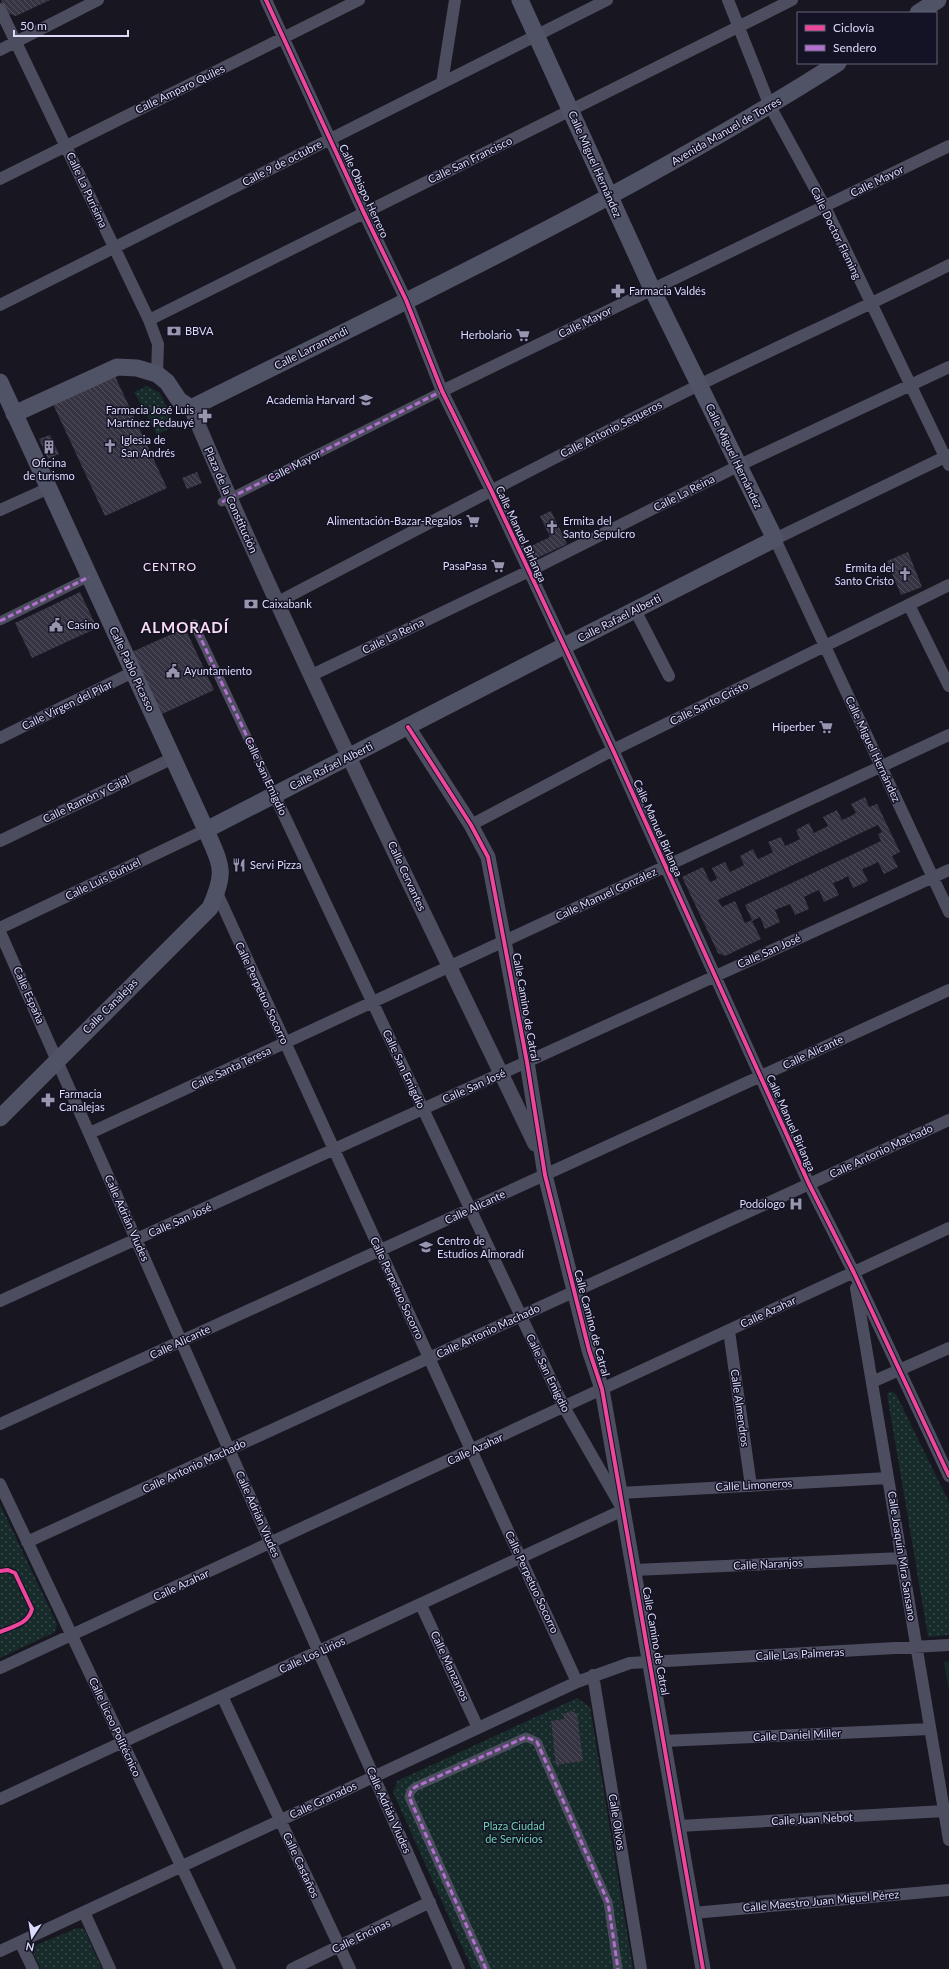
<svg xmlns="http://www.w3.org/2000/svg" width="949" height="1969" font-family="Lato,sans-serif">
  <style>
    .grass { fill: #162b2a }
    .park { fill: url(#park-dots) }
    .building { fill: url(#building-back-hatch); fill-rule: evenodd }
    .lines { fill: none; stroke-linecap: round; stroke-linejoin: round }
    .pedestrian { stroke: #4d4d60; stroke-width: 9 }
    .minor { stroke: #4d4d60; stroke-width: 12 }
    .tertiary { stroke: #4d4d60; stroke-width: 15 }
    .secondary { stroke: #505266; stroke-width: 17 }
    .quiet { stroke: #b36fd0; stroke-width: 3; stroke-dasharray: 6 3; stroke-linecap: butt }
    .cycleway-casing { stroke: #141225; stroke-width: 6 }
    .cycleway { stroke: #ed469a; stroke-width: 4 }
    .labels { text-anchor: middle; stroke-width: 3; stroke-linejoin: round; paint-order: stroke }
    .street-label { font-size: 11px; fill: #dcdbfa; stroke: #141225 }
    .poi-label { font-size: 11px; fill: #dcdbfa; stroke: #141225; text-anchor: start }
    .park-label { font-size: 11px; fill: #6fd2b2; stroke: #141225 }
    .neighbourhood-label { font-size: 12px; letter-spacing: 1px; fill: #fbdcf2; stroke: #141225 }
    .district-label { font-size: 15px; font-weight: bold; letter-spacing: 1px; fill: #fbdcf2; stroke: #141225 }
  </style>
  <defs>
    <pattern id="park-dots" width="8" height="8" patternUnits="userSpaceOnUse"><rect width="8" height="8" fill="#162b2a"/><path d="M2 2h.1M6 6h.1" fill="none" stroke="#37494a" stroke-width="1.8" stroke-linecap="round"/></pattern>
    <pattern id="building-back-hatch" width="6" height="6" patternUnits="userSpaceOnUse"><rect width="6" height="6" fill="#363442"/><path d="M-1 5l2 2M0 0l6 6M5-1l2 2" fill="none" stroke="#52515e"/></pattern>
  </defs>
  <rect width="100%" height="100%" fill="#181621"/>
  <path class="grass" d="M949,1661v26h-1l-4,-25z"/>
  <path class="park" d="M147,386l13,7 15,32 -18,10 -23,-43z
    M891,1391l5,3 53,108v133l-21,2 -41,-243z
    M0,1504l57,120 -2,8 -55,26z
    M577,1698l13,9 43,262h-161l-79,-177 4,-11z
    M77,1928l7,1 18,40h-61l-7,-14v-9z"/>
  <path class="building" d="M1,0h49l-34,16 -9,-3z
    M115,376l52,112 -62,28 -52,-112z
    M50,435l9,19 -11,5 -9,-20z
    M197,472l5,11 -15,6 -5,-11z
    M551,511l16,33 -34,16 -6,-12 23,-11 -10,-21z
    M908,552l14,35 -21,8 -14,-34z
    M80,592l17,36 -65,30 -17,-35z
    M185,628l29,62 -54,25 -28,-63z
    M865,797l4,10 8,-3 23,48 -8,4 6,11 -14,7 -6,-12 -8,4 -8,3 6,12 -15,7 -5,-12 -7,4 -8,3 6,12 -15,7 -5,-12 -7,3 -8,4 5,12 -14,6 -5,-11 -15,6 5,12 -15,7 -5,-12 -8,4 9,18 -36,17 -7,-3 -36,-76 21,-10 7,15 7,-3 -5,-11 13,-6 5,10 14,-7 -4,-9 13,-7 5,10 7,-3 8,-4 -5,-10 13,-5 4,9 7,-3 8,-4 -4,-9 13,-7 5,10 14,-7 -5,-9 14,-7 5,10 7,-3 7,-4 -5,-9zM878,825l4,7 -4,2 3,7 -136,64 7,15 -7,3 -10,-22 -13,6 -4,-7z
    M571,1711l6,3 6,47 -27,4 -5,-44 13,-2 -1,-5z"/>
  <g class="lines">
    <path class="pedestrian" d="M222,502l220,-111
      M0,621l89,-44
      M194,624l80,170
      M486,1969l-77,-172 2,-6 4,-4 111,-50 11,5 71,160 10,67"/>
    <path class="minor" d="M266,0l98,213 42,87 36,91 49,99 122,260 196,434 45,89 95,203
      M728,0l42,106 55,101 124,258
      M0,9l149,311 9,24 -1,30
      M0,50l98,-50
      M442,83l13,-83
      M0,179l359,-179
      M0,305l607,-305
      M149,320l643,-320
      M442,391l507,-245
      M949,455l-174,84 174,373
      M0,510l49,-22
      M278,602c139,-73 278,-146 419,-216 84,-41 169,-79 252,-121
      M909,605l40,81
      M635,610l34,66
      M312,675l217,-104 211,-106 209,-98
      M0,738l133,-66
      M471,825l142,-75 336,-165
      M0,841l173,-83
      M217,893l360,789
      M0,928l206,-98
      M0,932l459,1037
      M90,1133l859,-398
      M856,1288l93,552
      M0,1301l949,-431
      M729,1331l22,155
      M872,1382l77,-34
      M0,1424l949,-434
      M0,1484l230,485
      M620,1493l268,-15
      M27,1542l922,-422
      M634,1570l268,-12
      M421,1605l57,123
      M0,1668l949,-440
      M593,1675l48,294
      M222,1696l128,273
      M664,1741l266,-12
      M0,1799l623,-289 -59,-103 -290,-613
      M679,1826l265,-15
      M84,1912l26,57
      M693,1913l256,-23
      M20,1942l13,27
      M0,1951l577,-269 53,-19 319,-18
      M292,1969l138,-67"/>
    <path class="tertiary" d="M191,408c106,249 227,492 344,736
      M408,727l63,98 17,32 39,205 18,113 44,175 13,39 101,580"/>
    <path class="secondary" d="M918,13l20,-13
      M0,382l206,448c15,36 21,40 4,78l-210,210
      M14,414l103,-47 20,1 20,6 10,8 12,18 12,8c219,-109 441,-214 647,-345
      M206,830l358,-184 211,-107 -123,-250 -132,-289"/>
    <path class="quiet" d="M222,502l220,-111
      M0,621l89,-44
      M194,624l80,170
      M486,1969l-77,-172 2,-6 4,-4 111,-50 11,5 71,160 10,67"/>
    <g class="cycleway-casing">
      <path id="cycleway" d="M266,0l98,213 42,87 36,91 49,99 122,260 196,434 45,89 95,203
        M408,727l63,98 17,32 39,205 18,113 44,175 13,39 101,580
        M0,1571l8,-1 7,3 17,36c-4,15 -18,17 -32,23"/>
    </g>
    <use href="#cycleway" class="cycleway"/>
  </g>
  <defs>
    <g id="pharmacy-bare" transform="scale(1.08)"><path d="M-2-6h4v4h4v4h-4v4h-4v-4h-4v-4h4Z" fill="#9796ae" stroke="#141225" stroke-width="2.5" paint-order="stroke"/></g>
    <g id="bank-bare" transform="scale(1.08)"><path d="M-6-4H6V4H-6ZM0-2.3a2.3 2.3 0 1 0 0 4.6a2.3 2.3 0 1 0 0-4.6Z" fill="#9796ae" stroke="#141225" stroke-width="2.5" paint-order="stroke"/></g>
    <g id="supermarket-bare" transform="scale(1.08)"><path d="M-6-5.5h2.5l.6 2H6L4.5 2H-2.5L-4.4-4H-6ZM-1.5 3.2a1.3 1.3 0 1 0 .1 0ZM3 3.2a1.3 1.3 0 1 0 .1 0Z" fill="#9796ae" stroke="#141225" stroke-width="2.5" paint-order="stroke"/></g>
    <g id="school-bare" transform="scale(1.08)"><path d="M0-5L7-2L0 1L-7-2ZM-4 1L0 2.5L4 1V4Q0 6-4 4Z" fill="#9796ae" stroke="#141225" stroke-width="2.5" paint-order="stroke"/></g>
    <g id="church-bare" transform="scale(1.08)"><path d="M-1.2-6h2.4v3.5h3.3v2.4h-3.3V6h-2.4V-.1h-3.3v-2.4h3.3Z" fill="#9796ae" stroke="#141225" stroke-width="2.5" paint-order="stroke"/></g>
    <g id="building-bare" transform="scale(1.08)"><path d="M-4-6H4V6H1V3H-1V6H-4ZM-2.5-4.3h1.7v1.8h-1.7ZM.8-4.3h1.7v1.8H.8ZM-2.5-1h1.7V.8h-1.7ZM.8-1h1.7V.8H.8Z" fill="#9796ae" stroke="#141225" stroke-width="2.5" paint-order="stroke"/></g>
    <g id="civic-bare" transform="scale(1.08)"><path d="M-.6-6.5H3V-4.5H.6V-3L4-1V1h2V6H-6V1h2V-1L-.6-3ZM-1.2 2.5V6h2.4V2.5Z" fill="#9796ae" stroke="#141225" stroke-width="2.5" paint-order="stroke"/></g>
    <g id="restaurant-bare" transform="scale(1.08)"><path d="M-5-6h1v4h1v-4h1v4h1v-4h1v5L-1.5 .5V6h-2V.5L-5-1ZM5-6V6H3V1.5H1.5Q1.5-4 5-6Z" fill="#9796ae" stroke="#141225" stroke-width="2.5" paint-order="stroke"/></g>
    <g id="hospital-bare" transform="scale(1.08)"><path d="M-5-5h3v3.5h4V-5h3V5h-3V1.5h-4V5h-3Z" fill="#9796ae" stroke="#141225" stroke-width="2.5" paint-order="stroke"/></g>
  </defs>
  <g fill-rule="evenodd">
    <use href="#pharmacy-bare" x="618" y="291"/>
    <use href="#bank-bare" x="174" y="331"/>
    <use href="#supermarket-bare" x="523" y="335"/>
    <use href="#school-bare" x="366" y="400"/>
    <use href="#pharmacy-bare" x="205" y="416"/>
    <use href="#church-bare" x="110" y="446"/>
    <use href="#building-bare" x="49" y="447"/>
    <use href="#supermarket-bare" x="473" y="521"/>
    <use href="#church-bare" x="552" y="527"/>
    <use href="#supermarket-bare" x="498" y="566"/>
    <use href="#church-bare" x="905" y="574"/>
    <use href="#bank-bare" x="251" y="604"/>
    <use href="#civic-bare" x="56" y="625"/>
    <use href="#civic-bare" x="173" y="671"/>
    <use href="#supermarket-bare" x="826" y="727"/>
    <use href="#restaurant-bare" x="239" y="865"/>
    <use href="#pharmacy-bare" x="48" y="1100"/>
    <use href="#hospital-bare" x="796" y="1204"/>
    <use href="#school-bare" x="426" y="1247"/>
  </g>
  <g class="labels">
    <g class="street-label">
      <text transform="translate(180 89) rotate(-26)" y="4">Calle Amparo Quiles</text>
      <text transform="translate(726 131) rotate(-30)" y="4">Avenida Manuel de Torres</text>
      <text transform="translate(470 160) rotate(-26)" y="4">Calle San Francisco</text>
      <text transform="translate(282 163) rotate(-27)" y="4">Calle 9 de octubre</text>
      <text transform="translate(595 164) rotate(66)" y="4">Calle Miguel Hernández</text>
      <text transform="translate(877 181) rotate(-26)" y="4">Calle Mayor</text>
      <text transform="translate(87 190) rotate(65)" y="4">Calle La Purísima</text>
      <text transform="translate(364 191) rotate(65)" y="4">Calle Obispo Herrero</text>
      <text transform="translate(836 233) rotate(64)" y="4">Calle Doctor Fleming</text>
      <text transform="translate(585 322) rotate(-26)" y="4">Calle Mayor</text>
      <text transform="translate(311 348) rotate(-27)" y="4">Calle Larramendi</text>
      <text transform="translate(611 429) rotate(-27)" y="4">Calle Antonio Sequeros</text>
      <text transform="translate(734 456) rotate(64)" y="4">Calle Miguel Hernández</text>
      <text transform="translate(294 466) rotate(-27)" y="4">Calle Mayor</text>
      <text transform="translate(684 493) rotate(-27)" y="4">Calle La Reina</text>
      <text transform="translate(231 500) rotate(66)" y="4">Plaza de la Constitución</text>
      <text transform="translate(521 534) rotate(65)" y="4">Calle Manuel Birlanga</text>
      <text transform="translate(619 618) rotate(-27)" y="4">Calle Rafael Alberti</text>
      <text transform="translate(393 636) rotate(-26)" y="4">Calle La Reina</text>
      <text transform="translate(132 669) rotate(65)" y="4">Calle Pablo Picasso</text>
      <text transform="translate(709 703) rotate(-26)" y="4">Calle Santo Cristo</text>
      <text transform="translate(67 705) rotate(-26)" y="4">Calle Virgen del Pilar</text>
      <text transform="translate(873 749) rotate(65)" y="4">Calle Miguel Hernández</text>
      <text transform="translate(331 766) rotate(-27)" y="4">Calle Rafael Alberti</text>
      <text transform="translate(266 776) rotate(65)" y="4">Calle San Emigdio</text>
      <text transform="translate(86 799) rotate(-26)" y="4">Calle Ramón y Cajal</text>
      <text transform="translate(658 828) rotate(66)" y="4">Calle Manuel Birlanga</text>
      <text transform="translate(407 876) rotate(65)" y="4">Calle Cervantes</text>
      <text transform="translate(103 879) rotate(-26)" y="4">Calle Luis Buñuel</text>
      <text transform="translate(606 894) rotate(-25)" y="4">Calle Manuel González</text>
      <text transform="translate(769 951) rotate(-24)" y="4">Calle San José</text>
      <text transform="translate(262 993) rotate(65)" y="4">Calle Perpetuo Socorro</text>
      <text transform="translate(29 995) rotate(66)" y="4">Calle España</text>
      <text transform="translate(110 1006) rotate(-45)" y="4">Calle Canalejas</text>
      <text transform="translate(526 1007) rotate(80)" y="4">Calle Camino de Catral</text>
      <text transform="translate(813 1052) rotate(-25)" y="4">Calle Alicante</text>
      <text transform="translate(231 1068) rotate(-25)" y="4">Calle Santa Teresa</text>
      <text transform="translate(404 1069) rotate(65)" y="4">Calle San Emigdio</text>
      <text transform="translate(474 1086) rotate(-24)" y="4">Calle San José</text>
      <text transform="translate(791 1123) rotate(66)" y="4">Calle Manuel Birlanga</text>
      <text transform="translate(881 1151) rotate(-25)" y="4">Calle Antonio Machado</text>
      <text transform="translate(475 1207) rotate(-25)" y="4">Calle Alicante</text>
      <text transform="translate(127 1218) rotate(66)" y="4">Calle Adrián Viudes</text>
      <text transform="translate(180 1220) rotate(-24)" y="4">Calle San José</text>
      <text transform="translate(397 1288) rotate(65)" y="4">Calle Perpetuo Socorro</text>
      <text transform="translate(768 1312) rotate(-25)" y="4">Calle Azahar</text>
      <text transform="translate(592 1323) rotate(75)" y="4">Calle Camino de Catral</text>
      <text transform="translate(488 1331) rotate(-25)" y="4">Calle Antonio Machado</text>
      <text transform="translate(180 1342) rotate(-25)" y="4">Calle Alicante</text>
      <text transform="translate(548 1373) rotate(64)" y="4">Calle San Emigdio</text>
      <text transform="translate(740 1408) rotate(82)" y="4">Calle Almendros</text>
      <text transform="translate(475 1449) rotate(-25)" y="4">Calle Azahar</text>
      <text transform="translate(194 1466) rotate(-25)" y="4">Calle Antonio Machado</text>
      <text transform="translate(754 1485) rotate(-3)" y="4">Calle Limoneros</text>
      <text transform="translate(258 1514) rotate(66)" y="4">Calle Adrián Viudes</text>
      <text transform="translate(902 1556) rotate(81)" y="4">Calle Joaquín Mira Sansano</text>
      <text transform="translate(768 1564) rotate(-3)" y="4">Calle Naranjos</text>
      <text transform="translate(532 1582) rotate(65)" y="4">Calle Perpetuo Socorro</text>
      <text transform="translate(181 1585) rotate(-25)" y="4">Calle Azahar</text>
      <text transform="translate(656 1641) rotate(80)" y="4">Calle Camino de Catral</text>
      <text transform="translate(800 1654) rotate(-3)" y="4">Calle Las Palmeras</text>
      <text transform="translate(312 1655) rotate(-25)" y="4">Calle Los Lirios</text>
      <text transform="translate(450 1666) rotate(65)" y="4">Calle Manzanos</text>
      <text transform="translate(115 1727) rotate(65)" y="4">Calle Liceo Politécnico</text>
      <text transform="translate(797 1735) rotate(-3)" y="4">Calle Daniel Miller</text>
      <text transform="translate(323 1800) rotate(-25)" y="4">Calle Granados</text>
      <text transform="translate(389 1810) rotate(66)" y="4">Calle Adrián Viudes</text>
      <text transform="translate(812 1819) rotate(-3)" y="4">Calle Juan Nebot</text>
      <text transform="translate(617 1822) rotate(81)" y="4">Calle Olivos</text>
      <text transform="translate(301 1865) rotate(65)" y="4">Calle Castaños</text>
      <text transform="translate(821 1901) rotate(-5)" y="4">Calle Maestro Juan Miguel Pérez</text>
      <text transform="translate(361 1936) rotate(-26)" y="4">Calle Encinas</text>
    </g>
    <g class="poi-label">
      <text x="629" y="295">Farmacia Valdés</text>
      <text x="185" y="335">BBVA</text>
      <text x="512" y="339" text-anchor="end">Herbolario</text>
      <text x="355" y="404" text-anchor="end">Academia Harvard</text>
      <text x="194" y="414" text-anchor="end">Farmacia José Luis<tspan x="194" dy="13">Martínez Pedauyé</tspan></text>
      <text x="121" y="444">Iglesia de<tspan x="121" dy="13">San Andrés</tspan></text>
      <text x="49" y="467" text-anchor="middle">Oficina<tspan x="49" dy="13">de turismo</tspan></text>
      <text x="462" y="525" text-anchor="end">Alimentación-Bazar-Regalos</text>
      <text x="563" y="525">Ermita del<tspan x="563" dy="13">Santo Sepulcro</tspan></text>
      <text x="487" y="570" text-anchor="end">PasaPasa</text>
      <text x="894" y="572" text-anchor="end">Ermita del<tspan x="894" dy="13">Santo Cristo</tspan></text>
      <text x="262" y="608">Caixabank</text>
      <text x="67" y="629">Casino</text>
      <text x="184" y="675">Ayuntamiento</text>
      <text x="815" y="731" text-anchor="end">Hiperber</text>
      <text x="250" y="869">Servi Pizza</text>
      <text x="59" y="1098">Farmacia<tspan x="59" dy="13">Canalejas</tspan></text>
      <text x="785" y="1208" text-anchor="end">Podologo</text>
      <text x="437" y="1245">Centro de<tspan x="437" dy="13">Estudios Almoradí</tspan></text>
    </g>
    <g class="park-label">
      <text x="514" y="1830">Plaza Ciudad<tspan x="514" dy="13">de Servicios</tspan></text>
    </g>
    <g class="neighbourhood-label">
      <text x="170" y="571">CENTRO</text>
    </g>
    <g class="district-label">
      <text x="185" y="633">ALMORADÍ</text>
    </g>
  </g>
  <rect x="797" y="12" width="140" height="52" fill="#141225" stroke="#64627a"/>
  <rect x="805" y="25" width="20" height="6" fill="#ed469a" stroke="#64627a"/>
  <text x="833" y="32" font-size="12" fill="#dcdbfa">Ciclovía</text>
  <rect x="805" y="45" width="20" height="6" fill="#b36fd0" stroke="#64627a"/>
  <text x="833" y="52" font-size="12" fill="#dcdbfa">Sendero</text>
  <g transform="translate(32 1937) rotate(192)" stroke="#141225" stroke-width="3" paint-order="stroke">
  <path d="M0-3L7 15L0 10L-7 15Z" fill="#dcdbfa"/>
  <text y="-6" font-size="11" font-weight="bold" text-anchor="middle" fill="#dcdbfa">N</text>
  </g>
  <path d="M14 30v6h114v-6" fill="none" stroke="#dcdbfa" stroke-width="2"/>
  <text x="20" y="30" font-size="12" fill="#dcdbfa" stroke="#141225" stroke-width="3" paint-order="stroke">50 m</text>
</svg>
